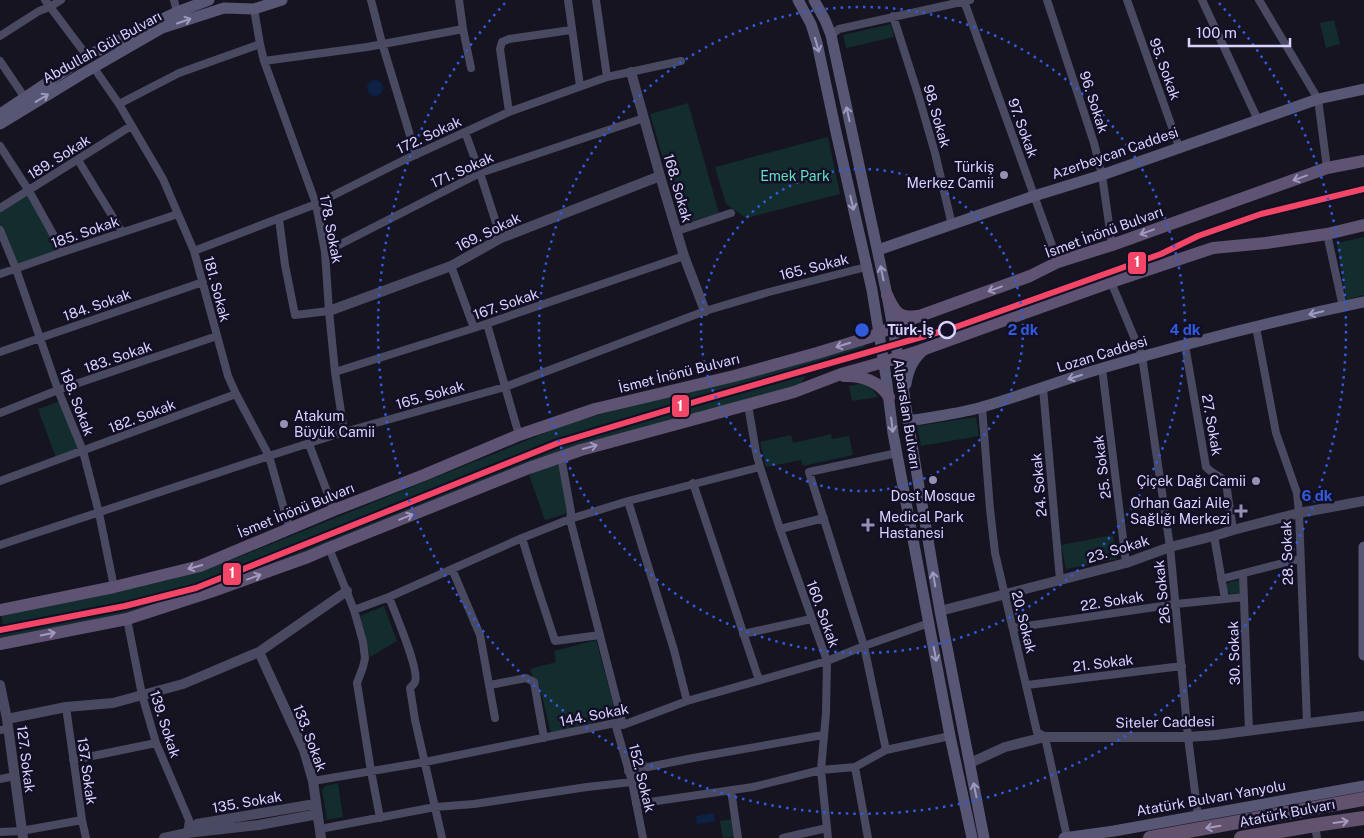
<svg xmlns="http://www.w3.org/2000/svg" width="1364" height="838" font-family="'Public Sans',sans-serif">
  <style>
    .green { fill: #132c2d }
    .water { fill: #0d2144 }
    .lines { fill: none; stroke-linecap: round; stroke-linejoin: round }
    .minor { stroke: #4a4962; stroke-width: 8 }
    .tertiary { stroke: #4a4962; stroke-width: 10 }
    .secondary { stroke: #575674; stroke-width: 11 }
    .primary { stroke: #5e5373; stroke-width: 12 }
    .trunk { stroke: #62526e; stroke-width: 14 }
    .tram-1-casing { stroke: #130f26; stroke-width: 10 }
    .tram-1 { stroke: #f34667; stroke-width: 6 }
    .oneway { stroke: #9e9bc0 }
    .oneway2 { stroke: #a29ac0 }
    .oneway3 { stroke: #a39abe }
    .ring { fill: none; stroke: #305bdc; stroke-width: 2.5; stroke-dasharray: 2.5 5 }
    .poi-dot { fill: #9591b1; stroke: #130f26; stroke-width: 2 }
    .stop-dot { fill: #130f26; stroke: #d9d4ff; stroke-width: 2.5 }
    .labels { text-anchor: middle; stroke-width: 5; stroke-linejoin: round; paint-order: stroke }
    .street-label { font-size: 14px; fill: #d9d4ff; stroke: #130f26 }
    .poi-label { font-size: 14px; fill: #d9d4ff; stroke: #130f26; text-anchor: end }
    .park-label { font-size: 14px; fill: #5fe0c0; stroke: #130f26 }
    .stop-label { font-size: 14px; font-weight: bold; fill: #d9d4ff; stroke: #130f26; text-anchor: end }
    .centre { fill: #305bdc; stroke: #130f26; stroke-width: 2.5 }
    .ring-label { font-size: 15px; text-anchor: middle; font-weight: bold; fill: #305bdc; stroke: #130f26; stroke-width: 5; stroke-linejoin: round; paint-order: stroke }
    .line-badge { stroke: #130f26; stroke-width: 2 }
    .badge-label { font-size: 14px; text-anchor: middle; font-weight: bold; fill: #fff }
  </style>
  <rect width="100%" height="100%" fill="#161421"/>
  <path class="green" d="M1334,20l6,24 -14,4 -6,-25z
    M891,24l3,13 -48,11 -3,-13z
    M688,103l31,110 -37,11 -32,-110z
    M828,137l12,57 -94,24 -20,-14 -11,-37z
    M29,191l34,61 -47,17 -16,-39v-22z
    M1364,237v58l-18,5 -9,-57z
    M864,344l1,3 -67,20 2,10 6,-1 -7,10 -224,62 -358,143 -217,52v-11l4,-1 -3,-18 164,-32 69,-22 338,-137z
    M864,383l7,4 7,10 -26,4 -3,-15z
    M61,401l18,49 -23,8 -18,-49z
    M976,417l3,19 -58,10 -4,-20z
    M831,434l1,5 17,-3 4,19 -50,11 -2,-6 -35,7 -6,-25 31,-7 2,8z
    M554,463l5,3 9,47 -23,7 -16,-45z
    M1113,535l4,24 -51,10 -5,-24z
    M1240,580v13l-10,1 -4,-5v-4l4,-3z
    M384,606l13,35 -27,16 -10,-41z
    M596,640l19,70 -2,8 -62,15 -12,-49 -6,-6 -3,-9 26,-7 -2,-11z
    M338,783l5,34 -16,3 -5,-30 3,-4z
    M732,819l3,18 -12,1 -3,-17z"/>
  <path class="water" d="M367 88a8 8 0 1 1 16 0a8 8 0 1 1-16 0Z
    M714,813l1,8 -18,3 -1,-8z"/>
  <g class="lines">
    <path class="minor" d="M45,0l42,56
      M174,0l3,12
      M371,0l11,43 34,112
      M459,0l4,29 8,39
      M568,0l12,86
      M596,0l11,77
      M1047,0l47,143 8,32 10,70
      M1127,0l52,147
      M1202,0l56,120
      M1259,0l59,99 9,69
      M964,1l94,261
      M254,9l6,35 4,17 52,143 9,48 4,59 6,61 9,60
      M893,16l25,78 17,59 17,72
      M831,35l8,-6 131,-29
      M0,36l39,-25 11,-4 11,-7
      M0,61l25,37
      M264,61l103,-14 96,-18
      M94,68l25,36 44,75 15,35 16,37 34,125 8,18 33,62 21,74
      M119,104l60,-31 81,-29
      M509,112l-9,-63 2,-7 7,-3 62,-9
      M465,132l15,41 21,65
      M0,146l29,45 34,61
      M78,160l44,72
      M0,208l131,-82
      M279,219l6,46 10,50 34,-4
      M0,230l16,39 42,121 25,61 16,62 15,74
      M677,231l54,-18
      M1327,234l16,73
      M194,251l122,-47 88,-44 105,-48 98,-35 74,-16
      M325,252l155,-79 164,-55
      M451,266l23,62
      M0,274l63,-22 115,-38
      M1111,282l31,74 28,191 18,190 10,79
      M487,324l32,111
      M1256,327l20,106 21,60 2,20 8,210
      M1185,345l21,122c8,9 14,7 20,16l7,47
      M0,352l40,-14 163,-56
      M1102,368l24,195
      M335,372l139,-44 210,-72
      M1043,388l17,192
      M748,405l8,47 4,15 20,62 47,132 -1,52 -5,57 7,68
      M982,407l8,102 5,44 42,179 8,5 22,100
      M0,413l58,-23 159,-54
      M309,444l25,66
      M561,457l10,55 -1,7 58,-18 132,-34
      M0,481l236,-87
      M693,483l66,197
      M628,501l46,149 13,51
      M780,529l44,-11
      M1214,536l11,63
      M522,538l13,42 20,61 45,-6
      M0,545l269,-89 75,-24 161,-45 200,-76 64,-19 97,-25
      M329,548l25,62 9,32 2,16 -2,9 -6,16 14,88 9,47
      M452,569l28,66 15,83
      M1243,574l6,157
      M1221,579l78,-20
      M389,597l133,-59 48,-19 53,206
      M354,610l35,-13c5,14 31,73 26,85 -1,2 -3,4 -5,6l5,32 27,118
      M127,619l15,76 14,48 33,77 -2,13
      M1013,628l163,-24 68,-7
      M743,634l68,-15
      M490,685l36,-7 8,4 10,56
      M1027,685l155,-19
      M66,707l16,113 4,18
      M615,723l17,59 11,56
      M0,730l8,-1
      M886,750l-22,-104 -55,-174 88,-19
      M73,760l83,-17
      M855,767l13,71
      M628,771l65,-13 130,-23
      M0,779l15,-3
      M313,781l112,-19 190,-39 8,2 64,-24 140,-40 37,-15 65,-23
      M731,790l7,48
      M636,804l117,-17 68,-17 34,-3 31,-17 64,-14
      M1315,825l2,13
      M320,829l115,-22 39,-3 113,-17 45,-5
      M0,832l21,-1 61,-11
      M783,838l44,-10"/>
    <path class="tertiary" d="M631,72l29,104 24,80 21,55
      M329,311l122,-45 50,-28 159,-62
      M940,611l186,-48 44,-16 44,-11 19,-6 66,-17 65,-12
      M259,652l45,98 9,31 8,57
      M0,685l7,34 16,119
      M7,719l59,-12 47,-4 70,-19 76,-32 88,-61
      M970,763l35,-16 40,-10h143l28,-2 148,-19
      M187,833l3,-4 7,-5 118,-20
      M164,838l23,-5 72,-8 59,-11"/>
    <path class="secondary" d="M798,0l13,24 6,19 19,89 36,158 14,87 7,56 57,303 22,102
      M814,0l11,20 6,15 56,260 14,78 7,48 32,190 44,227
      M0,114l87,-58 90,-44 32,-12
      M0,124l82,-50 80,-46 62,-20 30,1 28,-9
      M878,250l156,-54 68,-21 216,-76 46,-10
      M906,384c2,-14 7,-26 19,-35
      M908,421c25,-4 50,-7 74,-14 42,-12 82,-28 124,-40 85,-25 171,-47 258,-65
      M1364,547v108
      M1064,838l50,-7 250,-45"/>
    <path class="primary" d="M887,295c7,16 12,24 30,21
      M844,376c18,-1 36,6 45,21
      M0,610l114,-23 86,-21 134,-56 90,-35 95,-40 76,-26 139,-33 83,-23 53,-16 44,-19 116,-42 28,-14 54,-17 215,-77 37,-7
      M0,644l127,-25 86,-28 95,-34 21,-9 200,-80 52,-18 213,-58 47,-18 43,-12 35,-11 192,-69 102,-34 53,-5 61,-9 37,-9"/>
    <path class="trunk" d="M1150,838l214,-39
      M1241,838l74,-13 49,-7"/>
    <g class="tram-1-casing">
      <path id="tram-1" d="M0,630l125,-24 71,-18 362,-145 140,-42 255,-73 208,-74 37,-18 63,-22 103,-25"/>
    </g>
    <use href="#tram-1" class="tram-1"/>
  </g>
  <defs><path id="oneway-shaft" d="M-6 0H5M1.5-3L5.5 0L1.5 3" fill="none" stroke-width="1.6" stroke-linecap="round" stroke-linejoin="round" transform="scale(1.25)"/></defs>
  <g class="oneway">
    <use href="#oneway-shaft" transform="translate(184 21) rotate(-19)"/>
    <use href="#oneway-shaft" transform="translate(817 45) rotate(74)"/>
    <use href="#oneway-shaft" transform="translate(42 98) rotate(-31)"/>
    <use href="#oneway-shaft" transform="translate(848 114) rotate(-102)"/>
    <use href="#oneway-shaft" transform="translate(852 203) rotate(77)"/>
    <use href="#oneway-shaft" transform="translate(882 273) rotate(-102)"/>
    <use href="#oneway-shaft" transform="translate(1316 313) rotate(166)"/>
    <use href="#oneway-shaft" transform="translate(1075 377) rotate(162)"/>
    <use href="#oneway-shaft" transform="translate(892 425) rotate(83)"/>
    <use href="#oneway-shaft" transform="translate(934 579) rotate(-100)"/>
    <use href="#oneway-shaft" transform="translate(935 654) rotate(79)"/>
    <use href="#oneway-shaft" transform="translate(975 790) rotate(-101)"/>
  </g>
  <g class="oneway2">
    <use href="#oneway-shaft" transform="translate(1300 178) rotate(160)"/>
    <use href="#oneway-shaft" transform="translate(1147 232) rotate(160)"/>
    <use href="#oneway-shaft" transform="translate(995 289) rotate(160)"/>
    <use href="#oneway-shaft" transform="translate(843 345) rotate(163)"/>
    <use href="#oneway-shaft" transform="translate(590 447) rotate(-15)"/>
    <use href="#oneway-shaft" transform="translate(406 517) rotate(-22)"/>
    <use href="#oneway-shaft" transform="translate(195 567) rotate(164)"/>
    <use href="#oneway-shaft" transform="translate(254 577) rotate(-20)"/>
    <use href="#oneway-shaft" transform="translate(48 634) rotate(-11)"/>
  </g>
  <g class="oneway3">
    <use href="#oneway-shaft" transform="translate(1341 822) rotate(-8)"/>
    <use href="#oneway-shaft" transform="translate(1213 827) rotate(170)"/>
  </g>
  <g class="ring">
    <circle cx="862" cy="330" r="161"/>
    <circle cx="862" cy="330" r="323"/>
    <path d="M1219 3A484 484 0 1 1 505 3"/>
  </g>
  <g class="poi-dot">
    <circle cx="1004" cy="175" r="5"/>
    <circle cx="284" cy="424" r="5"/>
    <circle cx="933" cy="480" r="5"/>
    <circle cx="1256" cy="481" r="5"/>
    <path d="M1238.5 503.5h5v5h5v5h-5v5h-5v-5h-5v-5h5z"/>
    <path d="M865.5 517.5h5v5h5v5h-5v5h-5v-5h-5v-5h5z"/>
  </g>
  <circle class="stop-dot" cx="947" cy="330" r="8"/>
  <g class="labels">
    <g class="street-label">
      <text transform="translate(102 47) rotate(-29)" y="5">Abdullah Gül Bulvarı</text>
      <text transform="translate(1165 69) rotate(70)" y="5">95. Sokak</text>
      <text transform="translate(1094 102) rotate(72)" y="5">96. Sokak</text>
      <text transform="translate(937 116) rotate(74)" y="5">98. Sokak</text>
      <text transform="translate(1023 128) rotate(70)" y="5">97. Sokak</text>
      <text transform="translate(429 135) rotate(-25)" y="5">172. Sokak</text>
      <text transform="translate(1115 153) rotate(-19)" y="5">Azerbeycan Caddesi</text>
      <text transform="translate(59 157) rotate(-32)" y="5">189. Sokak</text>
      <text transform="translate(462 170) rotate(-24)" y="5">171. Sokak</text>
      <text transform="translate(678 188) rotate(74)" y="5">168. Sokak</text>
      <text transform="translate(331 229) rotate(79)" y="5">178. Sokak</text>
      <text transform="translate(85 232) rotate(-19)" y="5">185. Sokak</text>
      <text transform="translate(488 232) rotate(-26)" y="5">169. Sokak</text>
      <text transform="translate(1104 232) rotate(-20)" y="5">İsmet İnönü Bulvarı</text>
      <text transform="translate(814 267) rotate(-14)" y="5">165. Sokak</text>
      <text transform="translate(217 289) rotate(75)" y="5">181. Sokak</text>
      <text transform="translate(506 304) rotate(-19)" y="5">167. Sokak</text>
      <text transform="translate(97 305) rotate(-19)" y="5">184. Sokak</text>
      <text transform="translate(1102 354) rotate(-17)" y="5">Lozan Caddesi</text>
      <text transform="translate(118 357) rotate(-19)" y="5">183. Sokak</text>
      <text transform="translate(679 373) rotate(-14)" y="5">İsmet İnönü Bulvarı</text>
      <text transform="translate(430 395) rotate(-16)" y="5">165. Sokak</text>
      <text transform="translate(77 402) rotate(69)" y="5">188. Sokak</text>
      <text transform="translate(907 414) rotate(81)" y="5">Alparslan Bulvarı</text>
      <text transform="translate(142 416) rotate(-21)" y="5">182. Sokak</text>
      <text transform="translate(1212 425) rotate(80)" y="5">27. Sokak</text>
      <text transform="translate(1102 467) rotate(-97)" y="5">25. Sokak</text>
      <text transform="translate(1039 485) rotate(-95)" y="5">24. Sokak</text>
      <text transform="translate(296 510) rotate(-22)" y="5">İsmet İnönü Bulvarı</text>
      <text transform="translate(1118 549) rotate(-17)" y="5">23. Sokak</text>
      <text transform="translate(1287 553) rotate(-92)" y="5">28. Sokak</text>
      <text transform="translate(1162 592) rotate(-96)" y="5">26. Sokak</text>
      <text transform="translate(1112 601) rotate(-9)" y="5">22. Sokak</text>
      <text transform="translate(823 614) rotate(70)" y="5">160. Sokak</text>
      <text transform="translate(1024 622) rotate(76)" y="5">20. Sokak</text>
      <text transform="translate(1234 653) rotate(-92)" y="5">30. Sokak</text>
      <text transform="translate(1103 663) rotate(-7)" y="5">21. Sokak</text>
      <text transform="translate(594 715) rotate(-11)" y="5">144. Sokak</text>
      <text transform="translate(1165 722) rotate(-1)" y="5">Siteler Caddesi</text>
      <text transform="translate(165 724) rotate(72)" y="5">139. Sokak</text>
      <text transform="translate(310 738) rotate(69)" y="5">133. Sokak</text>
      <text transform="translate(26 759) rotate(83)" y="5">127. Sokak</text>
      <text transform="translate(87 771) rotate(82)" y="5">137. Sokak</text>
      <text transform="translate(642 778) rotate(76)" y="5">152. Sokak</text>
      <text transform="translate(1211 798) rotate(-10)" y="5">Atatürk Bulvarı Yanyolu</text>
      <text transform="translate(247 802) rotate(-10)" y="5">135. Sokak</text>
      <text transform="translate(1287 813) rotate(-11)" y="5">Atatürk Bulvarı</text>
    </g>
    <g class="poi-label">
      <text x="994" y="172">Türkiş<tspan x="994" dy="16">Merkez Camii</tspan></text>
      <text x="294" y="421" text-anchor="start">Atakum<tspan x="294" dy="16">Büyük Camii</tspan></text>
      <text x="1246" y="486">Çiçek Dağı Camii</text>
      <text x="933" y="501" text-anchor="middle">Dost Mosque</text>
      <text x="1230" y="508">Orhan Gazi Aile<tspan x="1230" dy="16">Sağlığı Merkezi</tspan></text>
      <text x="879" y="522" text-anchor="start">Medical Park<tspan x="879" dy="16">Hastanesi</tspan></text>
    </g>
    <g class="park-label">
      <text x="795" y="181">Emek Park</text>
    </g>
    <g class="stop-label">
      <text x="934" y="335">Türk-İş</text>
    </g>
  </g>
  <circle cx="862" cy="330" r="8" class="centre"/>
  <g class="ring-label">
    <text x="1023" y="335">2 dk</text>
    <text x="1185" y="335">4 dk</text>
    <text x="1317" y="501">6 dk</text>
  </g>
  <g class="line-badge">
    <rect x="1127" y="251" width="20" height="24" rx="5" fill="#f34667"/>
    <rect x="671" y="394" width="19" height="24" rx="5" fill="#f34667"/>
    <rect x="222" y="562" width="20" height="24" rx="5" fill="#f34667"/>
  </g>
  <g class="badge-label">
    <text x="1137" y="267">1</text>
    <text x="680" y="411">1</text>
    <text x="232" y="578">1</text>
  </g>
  <path d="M1189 38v8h101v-8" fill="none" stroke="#d9d4ff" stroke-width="2.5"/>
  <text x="1196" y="38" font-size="15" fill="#d9d4ff" stroke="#130f26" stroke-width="4" paint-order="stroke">100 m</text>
</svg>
